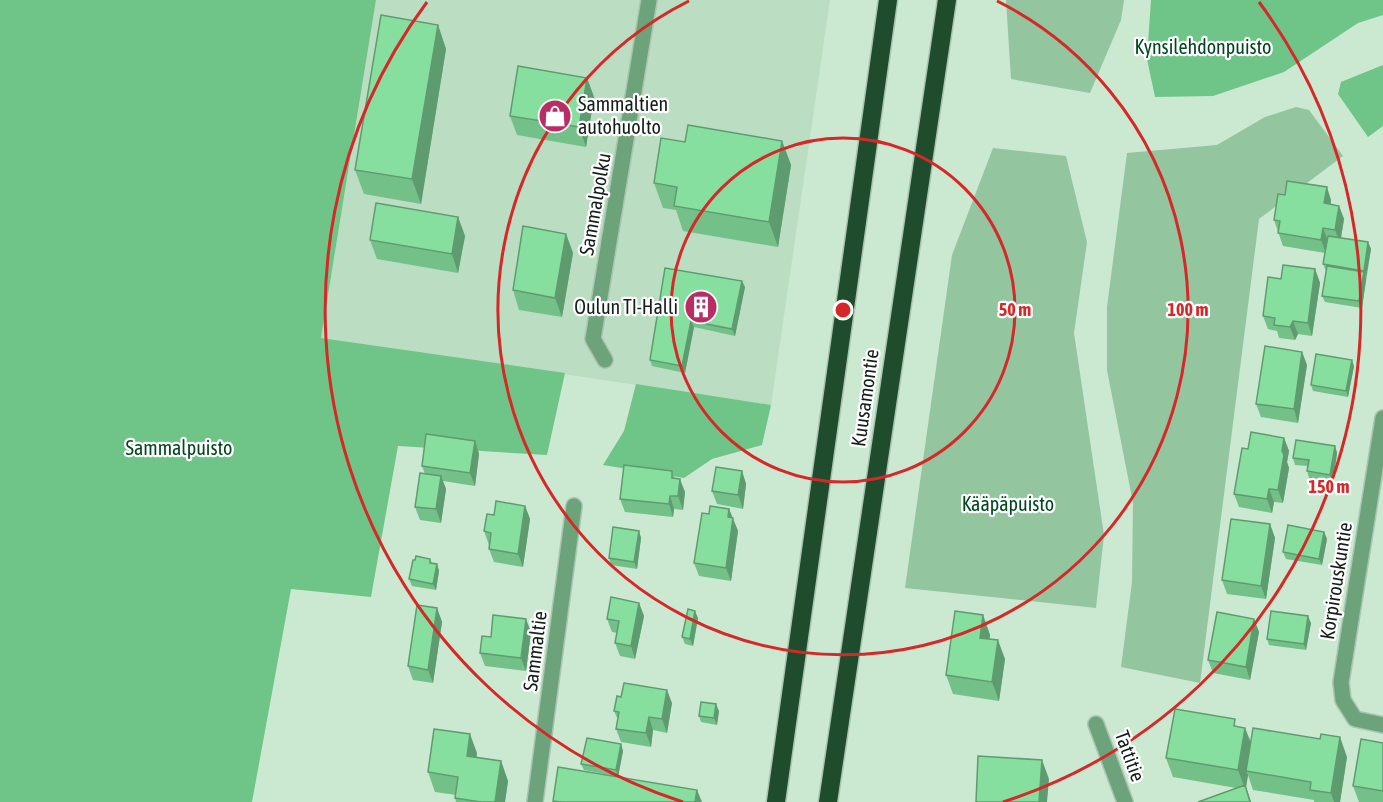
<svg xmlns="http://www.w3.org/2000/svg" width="1383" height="802" font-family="'Asap Condensed',sans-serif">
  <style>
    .built { fill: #bbddc2 }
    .green { fill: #93c59f }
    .forest { fill: #6ec587 }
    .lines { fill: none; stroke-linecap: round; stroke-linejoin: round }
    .minor-casing { stroke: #aac4b0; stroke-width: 18 }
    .highway-casing { stroke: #aac4b0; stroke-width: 21 }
    .minor { stroke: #6da37b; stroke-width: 15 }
    .highway { stroke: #1e4c2d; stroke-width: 18 }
    .wall { fill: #74c089 }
    .shaded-wall { fill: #5e9c6f }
    .building { fill: #87df9f; stroke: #5e9c6f; stroke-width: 1.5 }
    .ring { fill: none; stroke: #d62828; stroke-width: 3 }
    .labels { text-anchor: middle; stroke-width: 4.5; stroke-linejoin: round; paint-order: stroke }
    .park-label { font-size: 20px; fill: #00471f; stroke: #fff }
    .poi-label { font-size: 20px; fill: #141f17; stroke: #fff; text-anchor: start }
    .street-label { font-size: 20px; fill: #141f17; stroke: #fff }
    .centre { fill: #d62828; stroke: #fff; stroke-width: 3 }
    .ring-label { font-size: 18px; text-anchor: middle; font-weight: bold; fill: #d62828; stroke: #fff; stroke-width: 4.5; stroke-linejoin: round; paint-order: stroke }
  </style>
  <rect width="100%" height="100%" fill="#cbe8d1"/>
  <path class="built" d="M376,0h454l-59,405 -450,-67z"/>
  <path class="green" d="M1006,0h118l-3,20 -31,73 -79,-14z
    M1296,107l13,3 34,46 -84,63 -59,464 -79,-16 11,-85 1,-79 -26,-133v-63l20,-154 90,-8 48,-28z
    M993,148l73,8 21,86 -13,91 30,202 -8,73 -191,-20 47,-333z"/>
  <path class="forest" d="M0,0h376l-55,338 244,35 -18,82 -149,-9 -27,151 -80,-8 -39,213h-252z
    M1151,0h232v15l-25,8 -74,49 -71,24 -58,1 -8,-38z
    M1383,65v61l-15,11 -30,-43 3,-12z
    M636,384l135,21 -9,40 -50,14 -28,19 -81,-13 21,-34z"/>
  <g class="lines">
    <g class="minor-casing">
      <path id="minor" d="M605,360l-12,-21 56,-339
        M1383,418l-42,264 2,18 12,19 28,6
        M1096,724l29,78
        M535,802l39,-296"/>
    </g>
    <g class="highway-casing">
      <path id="highway" d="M776,802l112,-802
        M828,802l119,-802"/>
    </g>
    <use href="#minor" class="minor"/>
    <use href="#highway" class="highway"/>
  </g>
  <path class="wall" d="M438,25l8,24 -25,155 -57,-10 -9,-24z
    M587,78l7,19 -8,50 -69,-12 -7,-19z
    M782,141l9,24 -13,82 -95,-16 -7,-21 -13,-2 -9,-25 31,-41z
    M1285,195l46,5v4l8,2 5,13 -3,19 27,4 3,7 -9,59 -37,-6 -3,-6 4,-25 -3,-7 2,-11 -42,-7 -9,-26z
    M458,217l7,19 -7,37 -81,-14 -7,-19z
    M566,234l7,19 -11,64 -43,-7 -6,-20z
    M665,268l77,13 3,6 -10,49 -41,-9 -9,46 -33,-7 -2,-6z
    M1315,269l5,14 -8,53 -14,-2 -3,6 -16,-2 -2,-7 -9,-2 -5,-13 18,-37z
    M1302,352l5,13 -9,58 -37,-6 -5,-13z
    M1354,366l-6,31 -35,-6 -2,-6z
    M1284,438l5,13 -2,11 2,6 -6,35 -9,-1 -2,11 -33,-6 -5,-13 14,-45z
    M475,441l4,13 -4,32 -32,-5 3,8 -5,34 -21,-3 -5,-13 10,-33 -3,-8z
    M1335,446l2,7 -4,29 -24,-4 -2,-7 1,-5 -13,-1 -2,-7z
    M672,471l3,8 10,13 -2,18 -9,-1 -1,8 -48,-5 -5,-13z
    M742,471l4,13 -3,25 -26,-5 -5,-13z
    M525,506l5,13 -7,48 -29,-5 -5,-13v-4l-5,-14 10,-16z
    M729,509l9,22 -7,50 -32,-5 -5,-13 15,-49z
    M1270,524l5,14 -9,61 -39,-5 -5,-14z
    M639,531l2,7 -4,31 -26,-4 -2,-7z
    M1324,532l3,7 -5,26 -36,-6 -3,-7z
    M430,559l2,4 5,1 2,7 -3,19 -24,-4 -3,-7 6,-19z
    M639,603l5,13 -9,43 -15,-3 -5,-13 2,-10 -5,-1 -5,-13z
    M437,608l5,14 -9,61 -20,-3 -5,-14z
    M983,615l7,20 -1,4 16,20 -6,42 -46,-7 -7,-19z
    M698,618l-5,28 -8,-2 -3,-7z
    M1254,619l5,13 -9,48 -37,-7 -5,-13z
    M1311,623l-5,27 -37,-5 -2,-6z
    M531,632l-5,39 -41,-5 -5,-13 11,-16z
    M672,703l-5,30 -14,-3 -2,17 -30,-5 -5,-13 2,-9 -4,-9z
    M719,711l-2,14 -16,-3 -2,-6z
    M1245,728l6,14 96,15 -7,45h-26v-2l-61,-10 -5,-15 -2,12 5,15h-53l38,-14 -63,-11 -7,-19z
    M1383,743v59h-24l-6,-16z
    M621,744l2,7 -5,26 84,25h-149v-1l57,-26 -26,-5 -3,-6z
    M477,753l-1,5 25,3 7,20 -3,21h-49l-1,-4 1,-3 -21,-3 -7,-20z"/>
  <path class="shaded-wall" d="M438,25l8,24 -25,155 -9,-25z
    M587,78l7,19 -8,50 -7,-20z
    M782,141l9,24 -13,82 -9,-25z
    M1327,187l4,13 -2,16 -5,-13z
    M1339,206l5,13 -4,24 -5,-13z
    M458,217l7,19 -7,37 -6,-19z
    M1323,228l5,13 -2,12 -5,-13z
    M566,234l7,19 -11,64 -7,-19z
    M1368,242l3,7 -5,28 -2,-6z
    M1315,269l5,14 -8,53 -4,-13z
    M1364,272l2,7 -4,29 -3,-7z
    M742,281l3,6 -10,49 -3,-7z
    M691,321l3,6 -9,46 -3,-7z
    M1293,321l5,13 -3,6 -5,-13z
    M1302,352l5,13 -9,58 -4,-14z
    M1352,360l2,6 -6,31 -2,-6z
    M1284,438l5,13 -2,11 2,6 -6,35 -5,-13 4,-39z
    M475,441l4,13 -4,32 -5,-13z
    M1335,446l2,7 -4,29 -3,-7z
    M742,471l4,13 -3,25 -5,-14z
    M441,476l5,13 -5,34 -5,-14z
    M680,479l5,13 -2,18 -5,-14z
    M1269,489l5,13 -2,11 -5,-14z
    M670,496l4,13 -1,8 -4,-13z
    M525,506l5,13 -7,48 -5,-13z
    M729,509l9,22 -7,50 -5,-13z
    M1270,524l5,14 -9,61 -5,-13z
    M639,531l2,7 -4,31 -3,-7z
    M1324,532l3,7 -5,26 -3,-6z
    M437,564l2,7 -3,19 -3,-6z
    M639,603l5,13 -9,43 -4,-13z
    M437,608l5,14 -9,61 -5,-13z
    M695,611l3,7 -5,28 -3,-7z
    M983,615l7,20 -3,22 -7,-19z
    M1308,616l3,7 -5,27 -2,-6z
    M526,619l5,13 -5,39 -5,-13z
    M1254,619l5,13 -9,48 -4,-13z
    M998,640l7,19 -6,42 -7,-19z
    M667,690l5,13 -5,30 -5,-14z
    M716,704l3,7 -2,14 -3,-7z
    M649,717l4,13 -2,17 -5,-14z
    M1245,728l7,19 -6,24 2,4 -2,12 5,15h-1l-12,-32z
    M470,734l7,19 -3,23 -7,-20z
    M1340,737l7,20 -7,45h-6l-3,-9z
    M621,744l2,7 -5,26 -2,-7z
    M1042,760l7,19 -2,23h-8z
    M501,761l7,20 -3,21h-10z
    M697,790l5,12h-7z"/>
  <path class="building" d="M381,15l57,10 -26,154 -57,-9z
    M518,66l69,12 -8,49 -69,-11z
    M688,125l94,16 -13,81 -95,-16 3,-19 -23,-4 7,-45 24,4z
    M1287,181l40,6 -3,16 15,3 -4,24 -12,-2 -2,12 -43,-7 2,-12 -6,-1 4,-26 7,1z
    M376,203l82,14 -6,37 -82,-14z
    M523,226l43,8 -11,64 -42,-8z
    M1328,236l40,6 -4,29 -41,-7z
    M1283,265l32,4 -7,54 -15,-2 -3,6 -16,-2 1,-7 -12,-2 5,-39 13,2z
    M1327,266l37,6 -5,29 -37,-5z
    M665,268l77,13 -10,48 -41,-8 -9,45 -32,-6z
    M1265,346l37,6 -8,57 -38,-5z
    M1316,354l36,6 -6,31 -35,-6z
    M1251,432l33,6 -2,13 2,4 -6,35 -9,-1 -2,10 -33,-5 8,-46 6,1z
    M426,434l49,7 -5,32 -48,-7z
    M1296,440l39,6 -5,29 -23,-4 2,-11 -16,-2z
    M624,465l48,6v7l8,1 -2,17h-8l-1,8 -49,-5z
    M716,467l26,4 -4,24 -26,-4z
    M420,473l21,3 -5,33 -21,-2z
    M496,501l29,5 -7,48 -29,-5 2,-16 -7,-2 3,-17 7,1z
    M710,506l19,3 -1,8 5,1 -7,50 -32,-5 8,-50 7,1z
    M1231,519l39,5 -9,62 -39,-6z
    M1288,525l36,7 -5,27 -36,-7z
    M613,527l26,4 -5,31 -25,-4z
    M416,556l14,3v4l7,1 -4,20 -24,-5 4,-19h2z
    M611,597l28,6 -8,43 -16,-3 4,-22 -12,-2z
    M417,605l20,3 -9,62 -20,-4z
    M688,609l7,2 -5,28 -8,-2z
    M955,611l28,4 -3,23 18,2 -6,42 -46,-7z
    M1271,611l37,5 -4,28 -37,-5z
    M1217,612l37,7 -8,48 -38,-7z
    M493,615l33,4 -5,39 -41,-5 2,-17 9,1z
    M624,683l43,7 -5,29 -13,-2 -3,16 -30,-4 3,-17 -5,-1 3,-15 4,1z
    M701,702l15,2 -2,14 -15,-2z
    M1175,709l60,10 -1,7 11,2 -7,42 -72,-12z
    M1253,728l67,11 1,-5 19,3 -9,56 -21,-3 1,-8 -65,-11z
    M434,729l36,5 -3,22 34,5 -6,41h-14l-26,-4 3,-21 -30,-5z
    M587,738l34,6 -5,26 -35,-6z
    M1361,739l22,4v48l-30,-5z
    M978,756l64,4 -3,42h-63z
    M558,767l139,23 -2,12h-134l-8,-1z
    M1245,785l5,17h-52z"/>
  <g class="ring">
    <circle cx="843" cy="310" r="172"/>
    <path d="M997 1A345 345 0 1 1 689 1"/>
    <path d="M683 802A517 517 0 0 1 427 2M1259 2A517 517 0 0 1 1003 802"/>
  </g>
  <defs>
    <g id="shop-disc" transform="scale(1.725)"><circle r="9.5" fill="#b92d65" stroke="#fff"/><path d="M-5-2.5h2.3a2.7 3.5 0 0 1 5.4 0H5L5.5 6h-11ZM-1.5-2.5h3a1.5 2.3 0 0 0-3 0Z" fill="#fff"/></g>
    <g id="building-disc" transform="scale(1.725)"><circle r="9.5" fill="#b92d65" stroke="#fff"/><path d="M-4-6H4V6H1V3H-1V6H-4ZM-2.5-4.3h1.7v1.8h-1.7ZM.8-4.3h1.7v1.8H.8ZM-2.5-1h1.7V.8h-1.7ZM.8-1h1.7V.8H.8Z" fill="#fff"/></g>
  </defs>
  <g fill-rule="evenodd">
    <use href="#shop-disc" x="555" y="116"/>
    <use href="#building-disc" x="701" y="307"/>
  </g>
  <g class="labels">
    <g class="park-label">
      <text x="1203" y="54">Kynsilehdonpuisto</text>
      <text x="179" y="455">Sammalpuisto</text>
      <text x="1008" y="511">Kääpäpuisto</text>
    </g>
    <g class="poi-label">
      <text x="578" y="111">Sammaltien<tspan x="578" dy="23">autohuolto</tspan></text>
      <text x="678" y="314" text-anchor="end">Oulun TI-Halli</text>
    </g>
    <g class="street-label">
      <text transform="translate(595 204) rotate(-80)" y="7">Sammalpolku</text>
      <text transform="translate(865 398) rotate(-82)" y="7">Kuusamontie</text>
      <text transform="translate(1336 581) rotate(-81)" y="7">Korpirouskuntie</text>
      <text transform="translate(535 651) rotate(-83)" y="7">Sammaltie</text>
      <text transform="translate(1130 756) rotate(70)" y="7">Tattitie</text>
    </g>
  </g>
  <circle cx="843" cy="310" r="9" class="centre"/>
  <g class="ring-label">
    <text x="1015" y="316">50 m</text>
    <text x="1188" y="316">100 m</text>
    <text x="1329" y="493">150 m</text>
  </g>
</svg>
